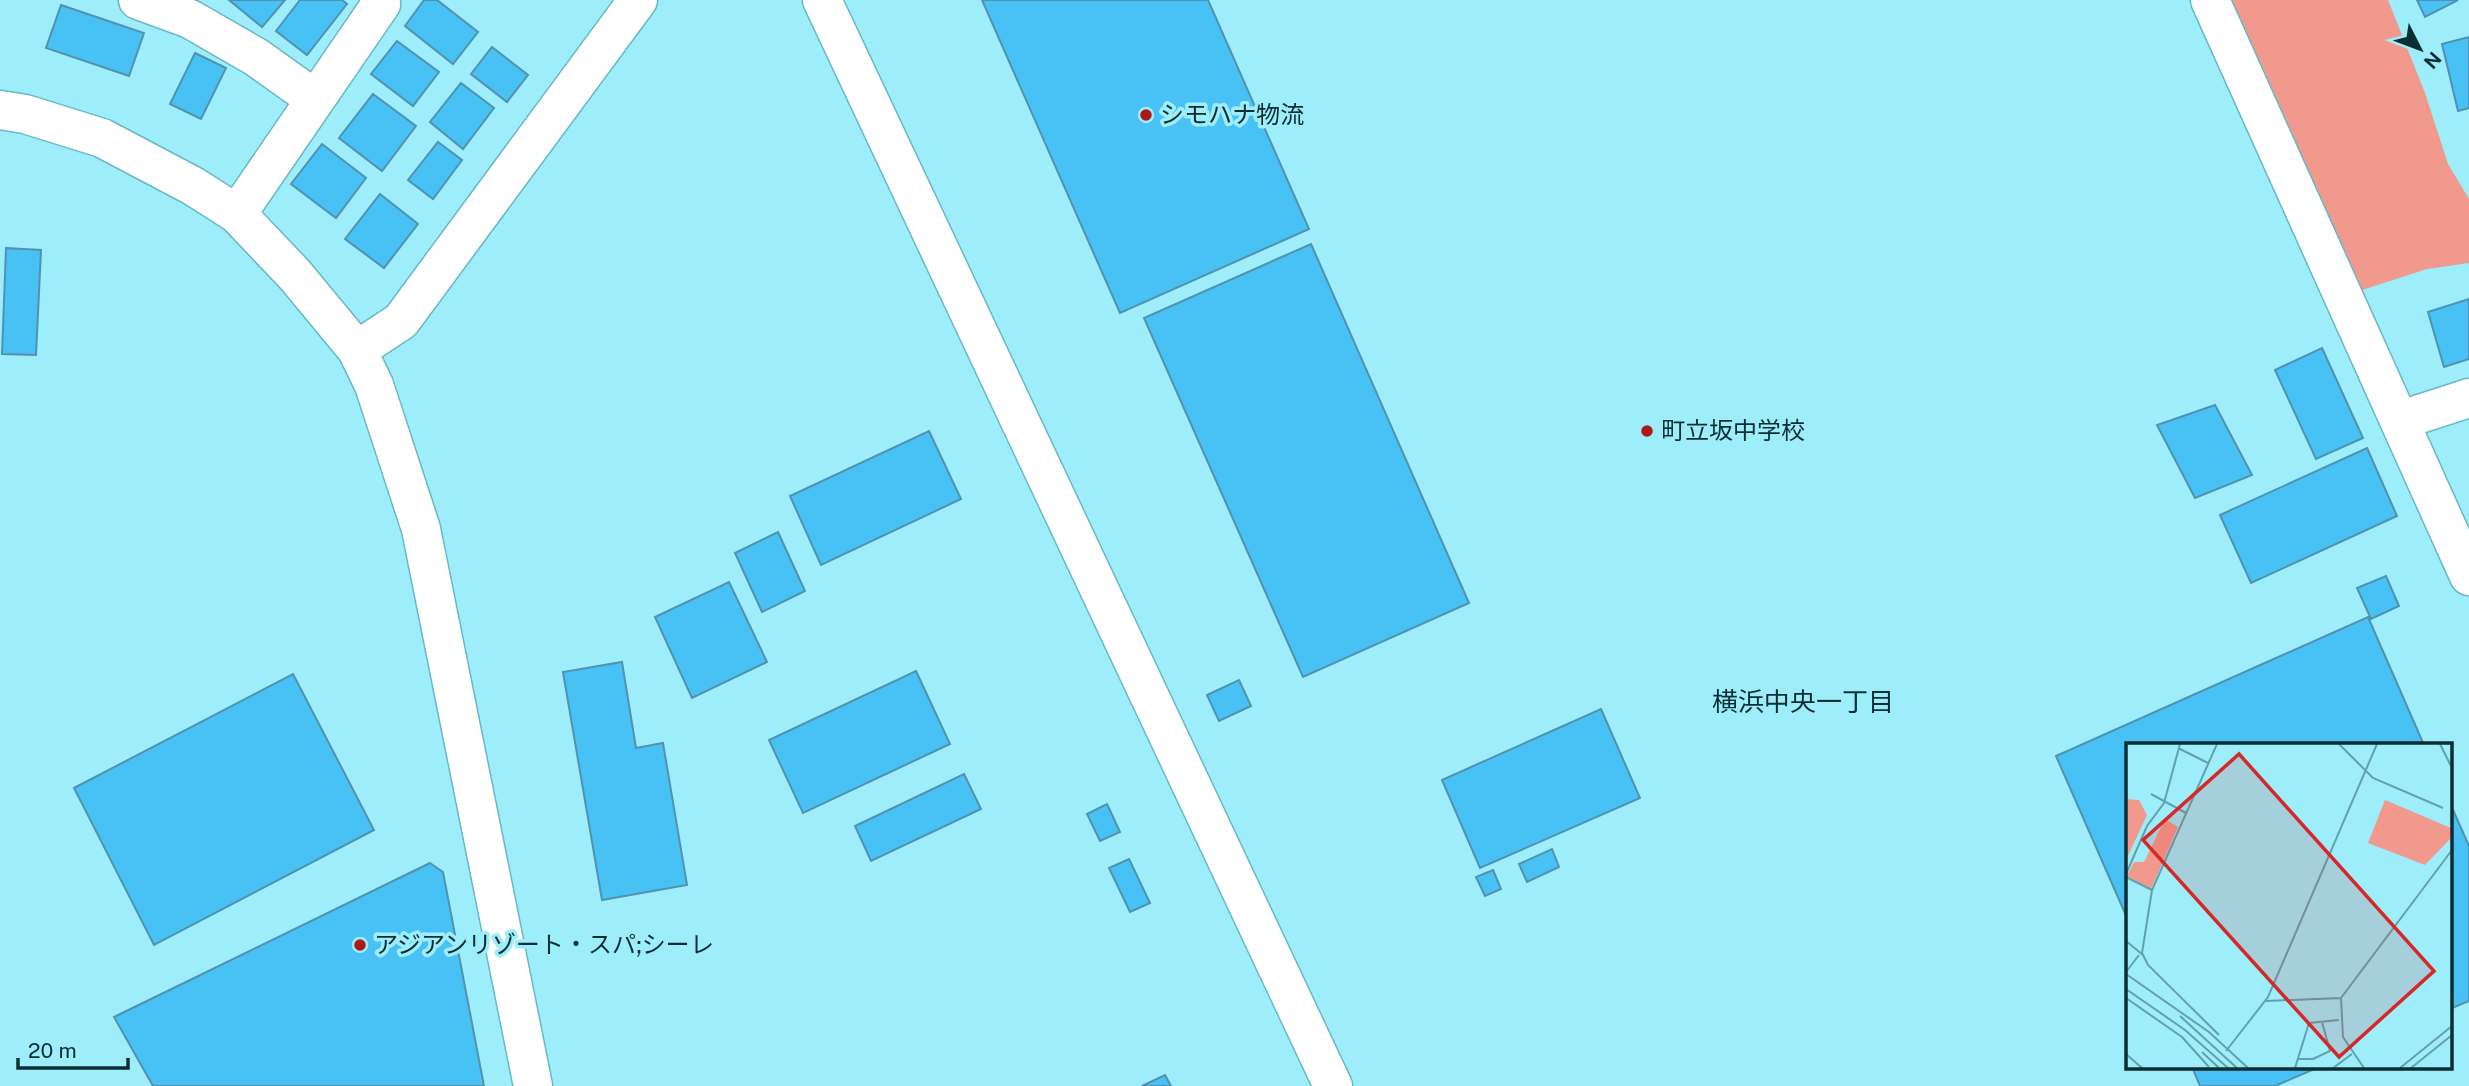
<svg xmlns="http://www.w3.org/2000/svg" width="2469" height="1086" font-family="'Public Sans','Noto Sans JP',sans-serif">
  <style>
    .green { fill: #f1998c }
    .building { fill: #48c2f4; stroke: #5192b0; stroke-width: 2 }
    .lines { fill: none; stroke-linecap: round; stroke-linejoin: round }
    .minor-casing { stroke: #69b8c5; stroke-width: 41 }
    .tertiary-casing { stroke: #69b8c5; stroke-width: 41 }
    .minor { stroke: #fff; stroke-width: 38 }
    .tertiary { stroke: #fff; stroke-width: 38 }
    .poi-dot { fill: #ac1b13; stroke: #9dedfa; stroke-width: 2.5 }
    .labels { text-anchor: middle; stroke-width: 7; stroke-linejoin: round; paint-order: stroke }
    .poi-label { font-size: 24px; fill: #0b2e33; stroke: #9dedfa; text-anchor: start }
    .neighbourhood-label { font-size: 26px; fill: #0b2e33; stroke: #9dedfa }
    .inset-road { fill: none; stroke: #63a1aa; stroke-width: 2 }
    .view { fill: #d62828; fill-opacity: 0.15; stroke: #d62828; stroke-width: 3.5 }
    .inset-edge { fill: none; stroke: #0b2e33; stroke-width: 3.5 }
  </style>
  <rect width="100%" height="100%" fill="#9dedfa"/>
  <path class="green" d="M2222,0h166l37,93 23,71 21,35v64l-42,6 -71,23z"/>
  <path class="building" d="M229,0h56l-23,27z
    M300,0h42l5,4 -40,51 -31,-24z
    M424,0h13l41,32 -25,32 -48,-38z
    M982,0h226l101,229 -189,84z
    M2417,0h41l-33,17z
    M61,5l83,28 -15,43 -83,-28z
    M2469,37v71l-11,3 -16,-67z
    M397,41l42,31 -26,34 -42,-32z
    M492,47l36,28 -21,27 -36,-28z
    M195,53l31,15 -25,51 -31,-15z
    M461,83l33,25 -31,41 -33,-27z
    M373,94l43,32 -34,45 -43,-33z
    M438,142l24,18 -29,39 -25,-19z
    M322,144l44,34 -30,40 -45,-34z
    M380,194l38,30 -34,44 -39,-29z
    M1311,244l158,359 -166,74 -159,-359z
    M6,248l35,2 -5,105 -34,-1z
    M2469,299v60l-25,8 -16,-55z
    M2322,348l41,90 -47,21 -41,-89z
    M2215,405l37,70 -57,23 -38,-73z
    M929,431l32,68 -140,66 -31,-69z
    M2367,448l30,68 -146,67 -31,-68z
    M778,532l27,59 -43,21 -27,-59z
    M2386,576l13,30 -28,13 -14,-31z
    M729,582l38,80 -75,36 -37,-81z
    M2368,617l56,128h-296v175l-72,-164z
    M622,662l14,86 27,-5 24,142 -85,15 -39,-228z
    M916,671l34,73 -147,69 -34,-73z
    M293,674l81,156 -220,115 -80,-157z
    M1239,680l12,26 -32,15 -12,-26z
    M1601,709l39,89 -160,70 -38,-88z
    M964,774l17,35 -110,52 -16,-35z
    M2450,803l19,43v155l-19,8z
    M1107,804l13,28 -20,9 -13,-27z
    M1552,849l7,18 -32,15 -8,-18z
    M1129,859l21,44 -20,9 -21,-44z
    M430,863l13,9 41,214h-331l-39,-69z
    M1493,870l8,19 -16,7 -9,-19z
    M2192,1067h127l-44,19h-75z
    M1165,1075l6,11h-29z"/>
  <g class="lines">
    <g class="minor-casing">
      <path id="minor" d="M138,0l52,19 66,38 59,42
        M237,214l144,-210 -2,-4
        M357,350l44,-29 237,-321
        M2401,420l68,-22"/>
    </g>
    <g class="tertiary-casing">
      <path id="tertiary" d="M822,0l511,1086
        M2210,0l259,576
        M0,110l25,4 77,24 91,48 44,28 58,61 62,75 17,35 47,144 112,557"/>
    </g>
    <use href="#minor" class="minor"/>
    <use href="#tertiary" class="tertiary"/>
  </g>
  <g class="poi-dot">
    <circle cx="1146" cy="115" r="7"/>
    <circle cx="1647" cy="431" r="7"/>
    <circle cx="360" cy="945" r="7"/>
  </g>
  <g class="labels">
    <g class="poi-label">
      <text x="1160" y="123">シモハナ物流</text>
      <text x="1661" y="439">町立坂中学校</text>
      <text x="374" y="953">アジアンリゾート・スパ;シーレ</text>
    </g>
    <g class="neighbourhood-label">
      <text x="1803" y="711">横浜中央一丁目</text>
    </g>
  </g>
  <g transform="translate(2126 743)">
    <rect width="326" height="326" fill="#9dedfa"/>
    <path d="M0,56l13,1 8,15 -21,45zM259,57l66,28v10l-26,27 -57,-22zM39,76l13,8 -27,62 -24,-13 7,-14h10z" fill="#f1998c"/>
    <path class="inset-road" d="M91,1l-65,146 -10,63 6,12 71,70M213,1l34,34 70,30M314,1l12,24M52,5l30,15M25,51l35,19M0,131l21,-48 17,-23 16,-59M0,134l26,13M0,198l17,14M0,229l13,-17M0,231l83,58 39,36M0,246l59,41 43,38M0,255l56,39 27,30M140,258l75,-3M54,273l57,52M100,308l42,-54 109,-253M76,309l17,16M0,311l16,14M172,316h15l17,-8 -8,-29M169,325l14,-45 30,-3M207,325l19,-14M238,325l-21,-31 -2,-39 111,-148M274,325l52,-42M285,325l41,-33"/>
    <path class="view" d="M113,11l195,217 -95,86 -196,-217z"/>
    <rect width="326" height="326" class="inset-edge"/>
  </g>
  <g transform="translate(2420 49) rotate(132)" stroke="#9dedfa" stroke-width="5" paint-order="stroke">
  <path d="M0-5L12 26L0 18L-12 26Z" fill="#0b2e33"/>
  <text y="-10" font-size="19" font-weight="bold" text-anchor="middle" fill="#0b2e33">N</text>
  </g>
  <path d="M18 1058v10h110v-10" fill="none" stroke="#0b2e33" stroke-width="3.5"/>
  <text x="28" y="1058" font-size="21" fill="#0b2e33" stroke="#9dedfa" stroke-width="5" paint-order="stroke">20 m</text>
</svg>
